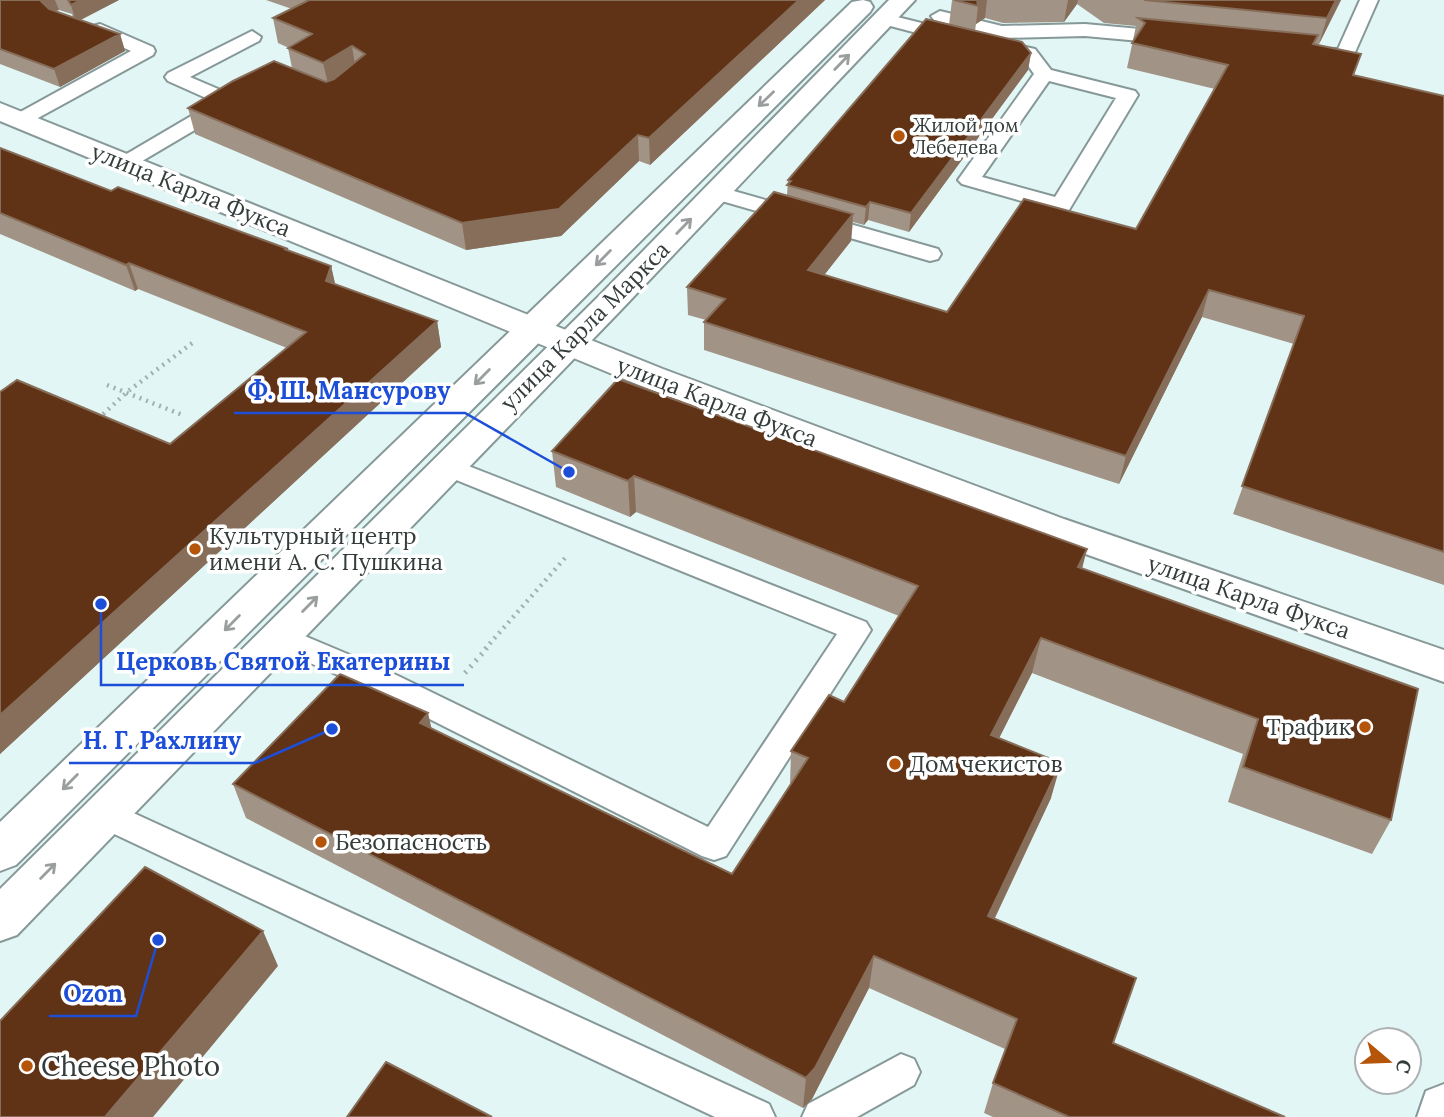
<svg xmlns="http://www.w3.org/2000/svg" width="1444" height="1117" font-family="Lora,serif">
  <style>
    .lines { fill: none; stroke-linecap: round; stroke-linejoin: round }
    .service-casing { stroke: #869898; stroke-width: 4 }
    .minor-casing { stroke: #869898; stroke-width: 4 }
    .tertiary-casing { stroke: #869898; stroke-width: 4 }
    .secondary-casing { stroke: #869898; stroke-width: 4 }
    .path-far1 { stroke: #a1b1b1; stroke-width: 4.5; stroke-dasharray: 2 5; stroke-linecap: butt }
    .path { stroke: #a1b1b1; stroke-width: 5; stroke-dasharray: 2 6; stroke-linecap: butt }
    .service { fill: #fff; fill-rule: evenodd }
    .minor { fill: #fff; fill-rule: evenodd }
    .tertiary { fill: #fff; fill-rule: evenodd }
    .secondary { fill: #fff; fill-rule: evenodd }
    .wall { fill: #a19486; fill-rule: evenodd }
    .shaded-wall { fill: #876e5a }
    .building { fill: #603317; stroke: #876e5a; stroke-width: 2 }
    .oneway { stroke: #9a9e9e }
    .poi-dot { fill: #b4550a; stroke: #fff; stroke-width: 2.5 }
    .labels { text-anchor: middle; stroke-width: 7; stroke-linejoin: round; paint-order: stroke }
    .far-poi-label { font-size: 19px; fill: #343c3c; stroke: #fff; text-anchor: start }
    .street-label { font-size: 23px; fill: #343c3c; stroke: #fff }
    .poi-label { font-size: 23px; fill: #343c3c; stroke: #fff; text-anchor: start }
    .near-poi-label { font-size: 28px; fill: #343c3c; stroke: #fff; text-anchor: start }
    .leader { fill: none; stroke: #1d4ed8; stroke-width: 2.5 }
    .callout-dot { fill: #1d4ed8; stroke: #fff; stroke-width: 2.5 }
    .callout-label { font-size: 24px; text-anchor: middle; font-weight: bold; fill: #1d4ed8; stroke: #fff; stroke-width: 7; stroke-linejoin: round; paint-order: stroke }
  </style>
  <rect width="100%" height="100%" fill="#e2f6f6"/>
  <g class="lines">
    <g class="service-casing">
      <path id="service" d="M1360,0h18l-26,59 -48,-3 -2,-4 2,-4 34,1z
        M940,11l62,15 83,-2 88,8 9,6 -9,6 -88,-8 -83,2 -68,-18 -3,-4z
        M885,14l77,19 2,4 -9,6 -76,-20 -3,-4z
        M100,24l53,23 2,4 -2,4 -126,69h-14l-3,-4 3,-4 118,-65 -38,-17 -2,-4 2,-4z
        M252,31l9,6 -2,4 -69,36 47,20 3,4 -3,4 -105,62h-14l-3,-4 3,-4 97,-57 -47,-21 -3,-4 3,-4z
        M994,40l41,9 16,21 84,21 3,4 -69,115h-16l-91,-26 -4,-4 76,-106 -12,-17 -35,-7 -2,-4zM1049,81l67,17 -61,99 -73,-20z
        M716,186l222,63 3,5 -3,5 -8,2 -222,-64 -3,-5 3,-5z
        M448,458l418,164 5,8 -5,8 -140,218 -12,4 -12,-4 -336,-169 -98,-42 -5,-8 5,-8 10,-3 10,3 100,42 320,156 129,-193 -398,-161 -4,-6 4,-6z
        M105,800l664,304 6,13h-60l-622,-293 -4,-10 4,-10z
        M901,1054l13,5 6,13 -6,13 -57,32h-55l6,-13z"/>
    </g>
    <g class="minor-casing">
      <path id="minor" d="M0,103l663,266 401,150 380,131v32l-406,-145 -399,-152 -639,-264z"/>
    </g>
    <g class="tertiary-casing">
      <path id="tertiary" d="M1444,1084v33h-27l9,-26z"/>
    </g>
    <g class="secondary-casing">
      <path id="secondary" d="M863,0l7,2 3,5 -3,5 -854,853 -16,6v-49l852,-820z
        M889,0h26l-294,310 -604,625 -17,6v-52l599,-593z"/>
    </g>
    <path class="path-far1" d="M107,385l78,31
      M98,419l29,-27 68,-51
      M485,649l80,-91"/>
    <path class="path" d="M465,673l22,-25"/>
    <use href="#service" class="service"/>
    <use href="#minor" class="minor"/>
    <use href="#tertiary" class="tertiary"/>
    <use href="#secondary" class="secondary"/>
  </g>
  <path class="wall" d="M0,0h119l-38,20 39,14 5,17 -65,36 -60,-23zM59,10l13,4 1,4 -17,-7z
    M266,0h559l-175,165 -11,-4 -78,75 -95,14 -271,-116 -7,-26 104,-40 -4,-20h1l-11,-5 -5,-25 19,-9z
    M952,0h389l-22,44 -4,1 46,9 -7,21 90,21v489l-211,-71 61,-170 -92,-27 -83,167 -415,-134v-28l2,-2 -18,-5 -1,-28 100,-92 1,-15 161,-155zM1077,4l27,19 32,3 -9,42 88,21 -79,140 -189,83 -123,-37 27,-34 2,-19 11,3 4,-5 41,12 119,-162 3,-17 -56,-22 1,-7 9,-6 18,5 61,-1z
    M0,148l111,43 220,75 4,18 102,37 4,26 -441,407v-362l170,52 117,-96 -149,-59 -3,2 -135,-57z
    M552,451l530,117 309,252 -19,34 -144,-52 15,-48 -211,-81 -33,65 52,60 -56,120 118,125 172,74h-292l-9,-4 9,-30 12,-34 -136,-61 -57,111 -9,9 -557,-290 -13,-34 199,-55 300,145 58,-88 1,-35 53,-49 55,-86 -263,-104 -6,5 -74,-30z"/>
  <path class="shaded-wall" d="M41,0h14l4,10 -9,2 -9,-11z
    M81,0h38l-43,22 -5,-17z
    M799,0h26l-175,165 -1,-27z
    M977,0h10l-2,18 -9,6 2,-18z
    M1068,0h10l-1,4 -13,18z
    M1336,0h5l-22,44 8,-26z
    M120,34l5,17 -65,36 -6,-18z
    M352,46l4,25 -27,17 -6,-25z
    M1031,53l-3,17 -119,162 2,-19z
    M638,135l1,26 -78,75 -95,14 -4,-27z
    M870,202l-2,18 -4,5 2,-18z
    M853,214l-2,27 -44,56 1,-27z
    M129,263l9,26 -3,2 -9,-26z
    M331,266l6,26 -11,-11z
    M1209,290l-7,27 -83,167 7,-28z
    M437,321l4,26 -441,407v-39z
    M634,476l2,36 -6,5 -2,-36z
    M1087,549l-9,36v-18z
    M1041,638l-9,35 -49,97 8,-35z
    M428,713l8,35 -16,-25z
    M1061,763l-10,35 -71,151 8,-33z
    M263,931l15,35 -125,151h-48z
    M874,956l-5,32 -57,111 -9,9 3,-30z"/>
  <path class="building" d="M0,0h41v1l8,8 71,25 -66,35 -54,-20z
    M68,0h13l-10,5z
    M309,0h490l-150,138 -11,-3 -79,74 -97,14 -274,-115 45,-27 41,-20 52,21 8,-3 31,-25 -13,-8 -29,17 -35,-15 24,-14 -39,-16z
    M954,0h23l1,6z
    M1144,0h192l-9,18z
    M1138,18l180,17 -5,9 48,10 -8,21 91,21v456l-202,-66 62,-170 -95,-26 -83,166 -422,-134 21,-23 -38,-12 87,-95 79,22 -45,56 139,42 77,-113 112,30 92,-164 -96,-22 13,-20z
    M926,19l96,23 9,11 -120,160 -41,-11 -4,5 -79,-22 4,-4 -3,-1z
    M0,148l111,43 7,-4 170,62h-4l47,17 -5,15 111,40 -437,394v-323l17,-12 153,64 136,-112 -177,-69 -3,2 -126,-52z
    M618,379l469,170 -9,18 340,122 -27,131 -148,-53 15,-48 -217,-81 -50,97 70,28 -73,153 148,62 -23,65 172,74h-216l-76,-34 24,-64 -143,-63 -59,112 -9,10 -573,-294 107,-110 88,39 -8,10 312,151 76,-116 -17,-7 38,-56 15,7 74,-116 -284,-110 -6,5 -76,-30z
    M145,867l118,64 -158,186h-105v-96z
    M386,1062l106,55h-145z"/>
  <defs><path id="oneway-shaft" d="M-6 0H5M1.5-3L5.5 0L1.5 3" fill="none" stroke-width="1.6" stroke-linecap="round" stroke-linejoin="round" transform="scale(1.75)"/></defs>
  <g class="oneway">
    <use href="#oneway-shaft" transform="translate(842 62) rotate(-46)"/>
    <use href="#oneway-shaft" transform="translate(766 99) rotate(136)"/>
    <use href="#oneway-shaft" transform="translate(684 226) rotate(-46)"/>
    <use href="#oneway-shaft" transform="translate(603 258) rotate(135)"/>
    <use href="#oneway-shaft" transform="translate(482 377) rotate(135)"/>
    <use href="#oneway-shaft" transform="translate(310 604) rotate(-45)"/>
    <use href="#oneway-shaft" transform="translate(232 623) rotate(135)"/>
    <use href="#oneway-shaft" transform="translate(70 782) rotate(135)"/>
    <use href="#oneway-shaft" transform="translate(48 871) rotate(-45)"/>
  </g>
  <g class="poi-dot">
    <circle cx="899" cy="136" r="7"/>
    <circle cx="195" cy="549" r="7"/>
    <circle cx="1365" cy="727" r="7"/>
    <circle cx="895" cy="764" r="7"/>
    <circle cx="321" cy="842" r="7"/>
    <circle cx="27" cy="1066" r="7"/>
  </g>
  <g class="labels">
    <g class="far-poi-label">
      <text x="913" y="132">Жилой дом<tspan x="913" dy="22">Лебедева</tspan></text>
    </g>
    <g class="street-label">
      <text transform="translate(191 190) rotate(22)" y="8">улица Карла Фукса</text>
      <text transform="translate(585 326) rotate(-45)" y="8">улица Карла Маркса</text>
      <text transform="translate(717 402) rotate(21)" y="8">улица Карла Фукса</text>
      <text transform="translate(1249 597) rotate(19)" y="8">улица Карла Фукса</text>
    </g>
    <g class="poi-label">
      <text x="209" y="544">Культурный центр<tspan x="209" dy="26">имени А. С. Пушкина</tspan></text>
      <text x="1351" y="735" text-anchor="end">Трафик</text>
      <text x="909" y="772">Дом чекистов</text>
      <text x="335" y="850">Безопасность</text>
    </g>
    <g class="near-poi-label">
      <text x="41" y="1076">Cheese Photo</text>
    </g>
  </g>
  <path class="leader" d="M569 472L465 413H234M101 604L101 685H464M332 729L255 763H69M158 940L136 1016H49"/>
  <g class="callout-dot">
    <circle cx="569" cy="472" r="7"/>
    <circle cx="101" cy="604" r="7"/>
    <circle cx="332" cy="729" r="7"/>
    <circle cx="158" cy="940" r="7"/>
  </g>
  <g class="callout-label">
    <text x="349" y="399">Ф. Ш. Мансурову</text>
    <text x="283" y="670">Церковь Святой Екатерины</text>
    <text x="162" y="749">Н. Г. Рахлину</text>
    <text x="93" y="1002">Ozon</text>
  </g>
  <g transform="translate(1388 1061) rotate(109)"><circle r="33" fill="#ffffff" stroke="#aeb1b1" stroke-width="2"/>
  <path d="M0-5L12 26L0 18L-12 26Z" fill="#b4550a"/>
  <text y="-10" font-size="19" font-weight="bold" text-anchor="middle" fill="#343c3c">С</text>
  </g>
</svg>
